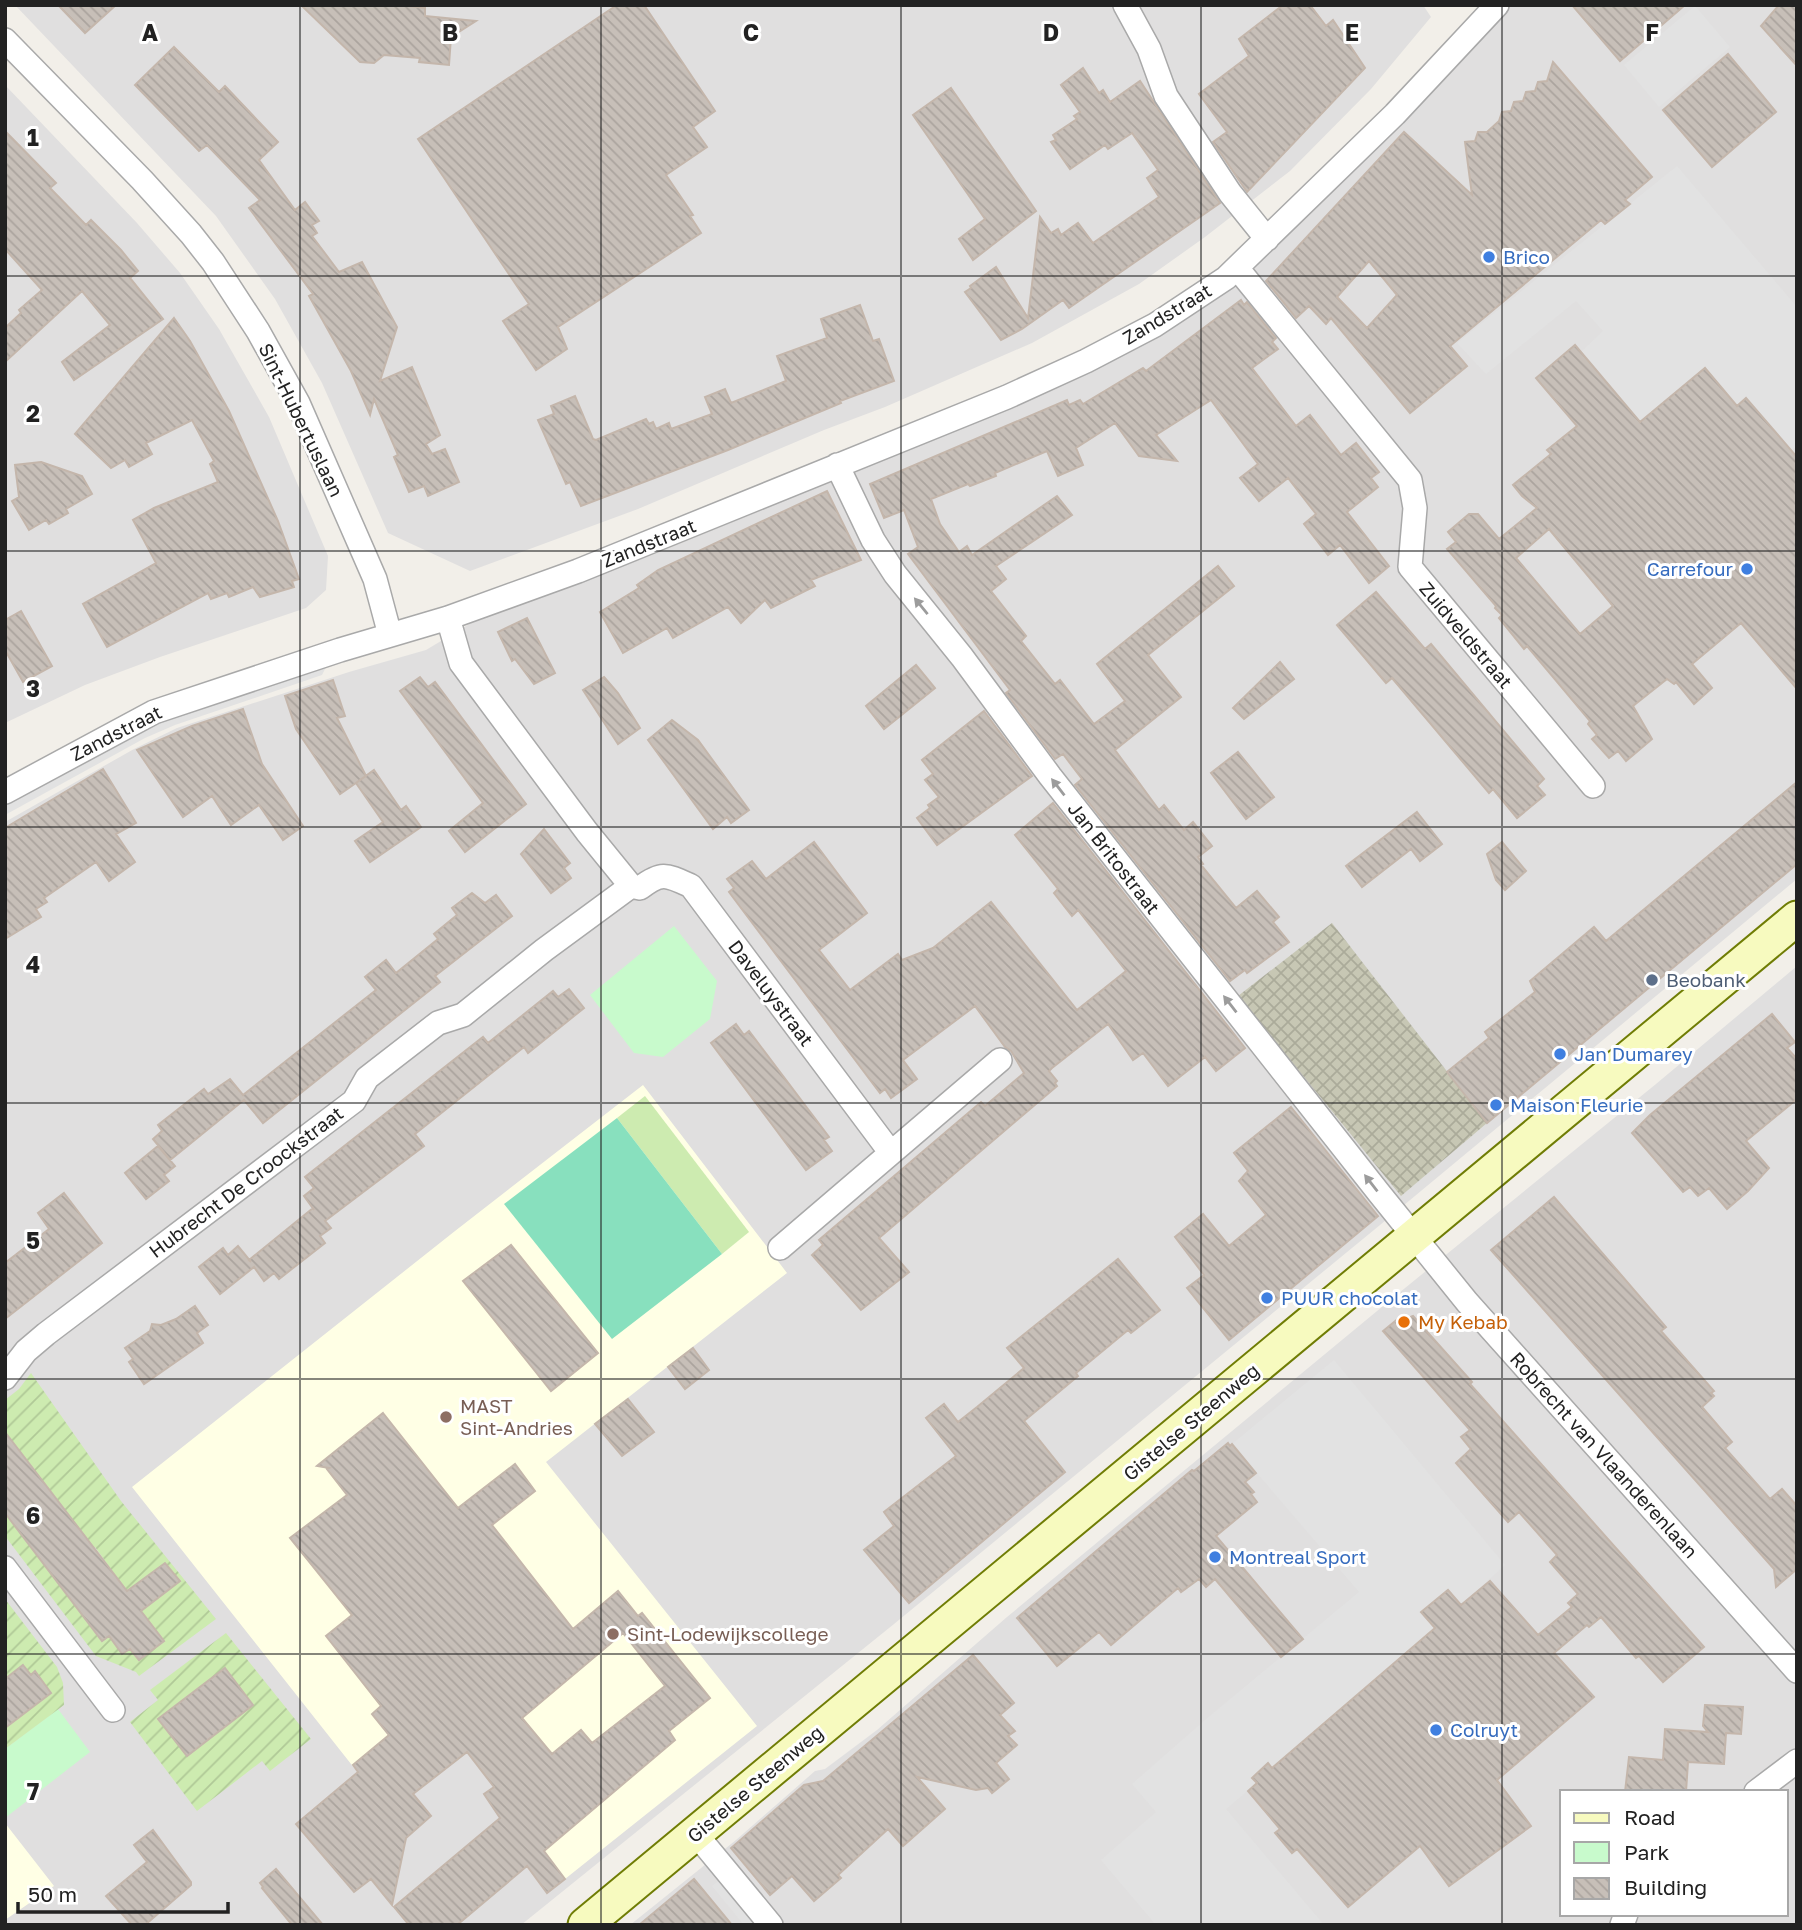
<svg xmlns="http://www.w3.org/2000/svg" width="1802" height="1930" font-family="'Golos Text',sans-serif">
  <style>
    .residential { fill: #e0dfdf; fill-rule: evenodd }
    .education { fill: #ffffe5 }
    .construction { fill: url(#construction-cross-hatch) }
    .grass { fill: #cdebb0 }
    .park { fill: #c8facc }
    .garden { fill: url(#garden-furrows); fill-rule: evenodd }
    .pitch { fill: #88e0be }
    .parking { fill: #e2e2e2 }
    .building { fill: url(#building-back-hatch); stroke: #c4b6ab; stroke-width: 2; fill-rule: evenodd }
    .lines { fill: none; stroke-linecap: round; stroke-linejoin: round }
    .minor-casing { stroke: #a9a9a9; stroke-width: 26 }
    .secondary-casing { stroke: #707d05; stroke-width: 37 }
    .minor { stroke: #fff; stroke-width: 23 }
    .secondary { stroke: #f7fabf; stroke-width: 33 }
    .oneway { fill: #9c9c9c }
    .grid { fill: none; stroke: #222; stroke-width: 2; stroke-opacity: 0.55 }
    .shop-dot { fill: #3f7fe0; stroke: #fff; stroke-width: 2.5 }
    .service-dot { fill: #5c6f8a; stroke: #fff; stroke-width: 2.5 }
    .food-dot { fill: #e8710a; stroke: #fff; stroke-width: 2.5 }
    .education-dot { fill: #8d6e63; stroke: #fff; stroke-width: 2.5 }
    .labels { text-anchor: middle; stroke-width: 6; stroke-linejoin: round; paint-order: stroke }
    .shop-label { font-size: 19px; fill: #366cbe; stroke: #fff; text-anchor: start }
    .street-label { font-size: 19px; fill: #222; stroke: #fff }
    .service-label { font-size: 19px; fill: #4e5e75; stroke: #fff; text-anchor: start }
    .food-label { font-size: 19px; fill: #c56008; stroke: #fff; text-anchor: start }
    .education-label { font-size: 19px; fill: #785e54; stroke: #fff; text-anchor: start }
    .grid-label { font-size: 23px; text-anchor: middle; font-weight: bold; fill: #222; stroke: #fff; stroke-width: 6; stroke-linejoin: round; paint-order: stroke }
  </style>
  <defs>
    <pattern id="construction-cross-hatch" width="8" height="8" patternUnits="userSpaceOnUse" patternTransform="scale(1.75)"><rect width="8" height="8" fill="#c7c7b4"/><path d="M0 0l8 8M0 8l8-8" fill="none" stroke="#abab9a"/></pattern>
    <pattern id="garden-furrows" width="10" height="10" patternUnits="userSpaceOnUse" patternTransform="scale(1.75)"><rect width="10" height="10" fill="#cdebb0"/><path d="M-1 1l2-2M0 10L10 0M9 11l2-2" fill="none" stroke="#b0c997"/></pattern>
    <pattern id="building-back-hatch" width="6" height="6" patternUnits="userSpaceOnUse" patternTransform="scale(1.75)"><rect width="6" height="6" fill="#c7bfb8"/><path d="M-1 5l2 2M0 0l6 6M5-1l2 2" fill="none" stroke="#aba49e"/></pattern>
  </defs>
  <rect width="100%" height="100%" fill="#f2efe9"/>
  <path class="residential" d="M15,5h1408l8,12 -60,72 -81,82 -85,66 -66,47 -107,59 -147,64 -61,23 -186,79 -168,62 -82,-38 -66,-150 -47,-84 -59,-83z
    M1511,5h286v874l-417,346 -486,399 -373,301h-516v-1103l129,-73 43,-21 172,-56 77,-22 50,-30 176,-65 363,-149 113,-53 92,-56 69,-64 153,-152z
    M5,85l132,138 43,50 39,56 50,88 59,139 -2,34 -20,18 -146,49 -75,28 -80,38z
    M1797,966v959h-1167l106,-85 79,-69 10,-2 52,-39 130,-113 387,-320 262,-213zM1562,1792h224v122h-224z"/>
  <path class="education" d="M643,1085l144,188 -241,189 211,264 -192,153 -98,-127 -78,60 -257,-325 323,-256z
    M5,1823l49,63 -49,34z"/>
  <path class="construction" d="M1332,923l155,200 -86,73 -163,-200z"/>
  <path class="grass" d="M645,1096l104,136 -27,22 -105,-136z"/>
  <path class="park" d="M674,926l43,55 -7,38 -47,38 -29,-4 -44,-58z
    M58,1709l32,43 -85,66v-69z"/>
  <path class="garden" d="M31,1373l90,128 95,118 -77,57 -3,-4 -40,-16 -91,-120v-22l6,7 6,-5 8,10 -6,5 14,19 40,-30 -68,-88v-32l14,-11zM95,1547l68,94 -24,18 -9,-10 -8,5 -13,-18 -8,5 -47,-64z
    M5,1599l52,68 6,16 1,22 -59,44z
    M226,1633l85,106 -41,32 -8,-10 -65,50 -67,-89 28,-22 -8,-10zM225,1668l28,37 -66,51 -29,-37z"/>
  <path class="pitch" d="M617,1118l105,136 -110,85 -108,-135z"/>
  <path class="parking" d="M1695,6l35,41 -71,60 -35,-42z
    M1677,166l120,141v139l-6,5 -44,-52 -10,7 -31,-38 -66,54 -59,-70 22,-21 -27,-30 -90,73 -29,-31z
    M327,665l-5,10 -147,50 -30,13 -140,77v-9l137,-75 29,-13z
    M1334,1360l171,205 -44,40 -13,-15 -26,21 13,17 -163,140 -4,-5 -16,14 5,6 -31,26 98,116h-168l-55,-65 55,-48 -24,-28 73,-64 154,-128 -127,-148z
    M719,1881l38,44h-13l-32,-39z"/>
  <path class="building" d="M58,5h58l-31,28z
    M301,5h99l25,3v8l51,5 -25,16 -2,28 -30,-3 1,-4 -36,-3 -10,8 -14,-1z
    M617,5h27l71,106 -22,16 14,20 -41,28 27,40 -3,1 11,17 -143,94 9,22 -31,21 -33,-49 26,-17 -111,-165z
    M1283,5h27l16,21 7,-6 32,48 -118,124 -34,-50 14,-10 -28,-38 50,-38 -10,-17z
    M1572,5h113l-65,56z
    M1779,5h18v61l-36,-40z
    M174,47l45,45 6,-6 53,56 -19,18 36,50 10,-8 14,19 -7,4 5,8 -5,3 27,36 23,-10 35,65 -17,54 32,-14 28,68 -14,9 6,10 13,-5 14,33 -31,14 -4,-10 -15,6 -15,-35 4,-2 -24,-56 -4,16 -19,-44 -42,-75 4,-2 -64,-86 11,-8 -53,-55 -8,6 -64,-66z
    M1728,54l48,58 -64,55 -49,-57z
    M1553,62l99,115 -27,23 5,4 -25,20 -4,-4 -151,126 17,20 -57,47 -79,-95 -5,6 -17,-18 -13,12 -30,-37 138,-149 68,63 -7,-53 10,-1 3,-9h9l12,-11 3,-9 9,-1 3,-9 9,-1 3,-9 9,-1 3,-9 9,-1zM1369,261l28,34 -30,33 -30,-31z
    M1083,68l16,25 4,-3 7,12 30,-21 80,122 -151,105 -6,-8 -41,29 -21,11 -36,-48 6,-4 -1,-2 26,-19 32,51 12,-101 11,16 7,-4 3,6 17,-12 15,20 66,-46 -12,-19 11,-8 -26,-37 -24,16 -3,-4 -35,24 -19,-27 5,-2 -3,-5 24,-16 -3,-3 6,-4 -19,-27z
    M951,88l85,123 -63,49 -14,-21 26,-20 -72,-104z
    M5,131l51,52 -6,5 36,37 5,-5 30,30 17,21 -8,7 33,41 -89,61 -12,-18 48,-37 -28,-34 -77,71v-34l16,-15 -2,-3 23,-20 -37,-41z
    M1241,300l3,5 3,-3 29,36 -4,4 6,7 -26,19 44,58 14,-11 31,40 15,-12 23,29 -8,6 7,9 -31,25 42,54 -20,17 -29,-38 -12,10 -24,-31 12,-10 -28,-36 -29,23 -19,-23 18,-14 -47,-64 -55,35 21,26 -38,-5 -24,-33 -39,25 7,17 -25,11 -11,-25 -52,22 1,3 -26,10 -2,-2 -37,15 9,25 19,28 8,-6 5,9 85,-59 15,19 -76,51 10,13 -15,12 35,45 -5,5 34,43 5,-4 34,44 31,-23 -28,-37 121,-98 16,20 -86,69 33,42 -66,53 44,60 5,-5 20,25 9,-8 19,24 -14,11 5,7 -2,1 35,43 21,-17 22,26 -6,5 16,20 -42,31 -2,-3 -15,11 -155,-196 7,-6 -19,-25 -8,5 -49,-66 4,-3 -102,-136 10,-7 -14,-37 -20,8 -14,-34 197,-84 2,5 11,-5 3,4 60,-36 3,3z
    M860,305l13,36 6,-2 15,42 -54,20 1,2 -113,47 -147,56 -11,-24 -4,2 -28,-64 16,-6 -3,-8 24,-10 18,43 3,1 50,-21 3,5 4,-2 3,7 13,-6 2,6 41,-15 -7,-17 20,-8 6,14 55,-22 -9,-25 50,-18 -6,-19z
    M174,318l16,23 39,70 49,110 21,58 -7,2 2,6 -34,10 -7,-10 -24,10 -2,-4 -16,6 -3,-6 -101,54 -24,-43 73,-41 -23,-43 21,-12 64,-26 -8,-18 4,-3 -22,-41 -46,23 6,11 -23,13 -4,-7 -14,8 -36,-34z
    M1575,345l65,77 65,-54 32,38 9,-8 51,59v232l-56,-66 -49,41 20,24 -18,16 -18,-22 -2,2 -7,-5 -34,27 19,33 -26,22 -8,-10 -9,7 -17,-19 5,-4 -9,-11 2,-3 -63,-75 -3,3 -25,-31 3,-3 -7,-7 1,-2 -49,-57 9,-7 -8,-10 21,-18h9l21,25 38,-31 -15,-12 -9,-11 38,-31 -4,-4 30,-24 -41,-48zM1549,529l64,77 -33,28 -64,-76z
    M41,462l41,14 10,18 -26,15 2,4 -19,11 -3,-4 -17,10 -17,-29 7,-4 -4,-32z
    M827,491l34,69 -50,20 4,6 -44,22 -6,-8 -24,23 -13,-16 -55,31 -6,-10 -44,25 -23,-41 39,-24 -2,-3 21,-15z
    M1376,592l49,57 6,-5 113,135 -7,7 8,9 -28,23 -24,-29 -4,4 -97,-115 -6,5 -49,-58z
    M21,611l31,55 -29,16 -18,-32v-30z
    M527,618l28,55 -21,11 -19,-25 -3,2 -14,-29z
    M1280,662l14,17 -50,40 -11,-11z
    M916,665l19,23 -51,41 -18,-23z
    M420,677l8,10 7,-5 91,122 -61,48 -16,-21 34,-28 -83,-112z
    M604,677l14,16 22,35 -22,16 -35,-54z
    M333,680l12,36 -8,2 29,58 -26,18 -44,-65 -11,-33z
    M243,709l19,55 41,62 -20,14 -24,-35 -28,20 -19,-29 -29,21 -46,-67 55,-24z
    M984,711l48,65 -95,69 -20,-27 13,-10 -2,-3 11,-8 -14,-17 8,-6 -11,-14z
    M672,720l26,20 51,70 -18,13 -4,-6 -14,12 -65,-89z
    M1238,752l36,45 -28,22 -35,-46z
    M103,769l33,54 -20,11 19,28 -26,19 -13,-19 -52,36 3,4 -11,7 5,8 -36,22v-111z
    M374,770l27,40 5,-4 15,21 -51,35 -15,-21 28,-19 -27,-39z
    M1797,782v82l-310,259 -40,-51 42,-34 -4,-6 50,-40 -5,-11 64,-54 12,14z
    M1053,803l192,245 -29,23 -11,-14 -37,29 -25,-33 -10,7 -25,-36 -56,44 -3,3 8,10 -2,2 2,3 -178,152 30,34 -48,38 -49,-55 11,-10 -4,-5 162,-138 4,4 39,-33 -13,-22 -6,-4 -30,-41 -72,54 14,19 -26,19 -6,-9 -5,4 -151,-201 5,-4 -7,-9 25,-18 14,18 48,-37 53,71 -48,37 31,40 48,-36 4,6 31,-12 58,-46 86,108 49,-39 -48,-61 -6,6 -18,-23 4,-4 -43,-54z
    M1417,812l25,32 -22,17 -9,-12 -49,38 -16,-21z
    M544,829l26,34 -6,5 7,10 -20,15 -30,-39z
    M1502,842l24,29 -21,19 -9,-10 -9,-26z
    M472,893l13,10 11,-8 16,21 -77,60 5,6 -177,141 -19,-23 -74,60 -17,-21 9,-8 -4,-6 46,-36 4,5 22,-15 13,16 133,-105 -11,-13 21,-17 10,13 42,-34 -4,-5 23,-19 -5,-7z
    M569,989l15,19 -56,45 -4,-6 -109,87 9,12 -99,75 6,7 -11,8 5,7 -46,36 -5,-6 -10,8 -10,-14 -34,27 -21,-27 24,-19 5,7 10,-9 13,16 -2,-2 64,-52 1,2 -10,-14 10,-8 -9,-11 178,-140 5,6 65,-52 5,6z
    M1772,1014l23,28 -8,6 10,11v40l-51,42 23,27 -21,23 -21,18 -18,-21 -11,8 -8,-9 -7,5 -51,-59 18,-18z
    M736,1024l8,11 5,-4 80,106 -5,3 8,11 -26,19 -95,-127z
    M1291,1107l87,109 -149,124 -42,-52 17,-13 -29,-38 28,-23 26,32 37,-31 -27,-34 9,-10 -14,-18z
    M158,1146l17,20 -11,9 5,6 -23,18 -21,-26z
    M64,1193l38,50 -97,76v-56l44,-34 -11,-16z
    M1554,1197l112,130 -5,4 53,60 -3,2 3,3 -12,11 30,35 -7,6 45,51 12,-10 15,17v63l-21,18 -2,-18 -283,-319z
    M511,1245l87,108 -47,38 -88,-110z
    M1118,1259l42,51 -29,23 -3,-3 -52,43 2,3 -54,45 41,51 -156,131 -45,-53 30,-24 -10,-14 72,-56 -30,-38 18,-14 14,18 19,-15 47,-39 -17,-20z
    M195,1306l13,19 -11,8 6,10 -59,41 -15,-22 4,-3 -8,-11 25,-17 2,-7 9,1 15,-6z
    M1413,1316l59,66 -2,2 234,263 -41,35 -24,-26 -3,2 -35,-41 -12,10 -2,-2 -33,28 40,44 -97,83 34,46 -82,60 -29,-40 -72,61 -51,-58 -5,4 -17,-20 5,-4 -32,-38 9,-8 -5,-5 16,-15 4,5 163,-140 -14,-16 27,-22 13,15 29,-24 48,54 34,-28 -4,-4 10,-9 -28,-32 7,-7 -38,-43 -11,10 -52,-59 15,-14 -10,-12 9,-7 -87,-99 17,-14 3,3z
    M693,1348l16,22 -24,19 -17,-22z
    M628,1399l26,33 -32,24 -27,-32z
    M383,1413l75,95 57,-44 20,27 -43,34 81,104 45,-38 20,25 4,-3 68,85 -41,33 6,9 -131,111 21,28 -18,14 -20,-27 -70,59h-48l-15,-18 106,-89 -16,-24 10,-7 -27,-35 -54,42 18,22 -25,22 -14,67 -21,-26 -17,13 -58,-68 62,-52 -5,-7 36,-30 -17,-21 9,-8 -55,-70 26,-21 -62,-77 57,-43 -20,-26 2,-1 -12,-2zM623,1633l42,53 -73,57 -11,-13 -29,24 -30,-36z
    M5,1432l122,159 38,-28 15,18 -39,30 23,30 -25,19 -9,-11 -8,5 -13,-18 -7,5 -97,-128z
    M1228,1443l2,3 2,-2 24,29 -11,9 9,10 -3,2 6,8 -41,34 87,103 -22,18 -66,-78 -9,8 -7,-8 -18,13 -3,-4 -67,57 -12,-13 -42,34 -40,-48 175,-148 2,1z
    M973,1655l41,48 -14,12 15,16 -7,5 9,9 -21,18 13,16 -17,14 -4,-5 -12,2 -59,-13 28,32 -42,37 -15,-17 -50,46 3,3 -27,23 -22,-25 -22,19 -39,-47 73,-63 19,-4z
    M23,1665l8,10 4,-4 16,22 -46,35v-49z
    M225,1668l28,37 -66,51 -29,-37z
    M1705,1705l38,2 -2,27 -15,-1 -2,31 -36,-2 -2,30 -36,-2v2h-25l4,-35 34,3 2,-31 43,3 -5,-6z
    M153,1830l38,52v3l-46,40h-13l-26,-29 41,-34 -13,-17z
    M276,1869l47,56h-31l-30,-37 1,-1 -3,-4z
    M694,1879l38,46h-93l24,-20z"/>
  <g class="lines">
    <g class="minor-casing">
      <path id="minor" d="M1125,5l24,44 17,47 64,97 37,46
        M5,40l137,140 49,54 22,28 45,69 40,72 77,176 15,56
        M1237,268l173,212 5,28 -5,59 183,219
        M837,465l36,75 22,34 67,83 88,119 329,417 88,109 330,369
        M5,792l149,-80 186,-62 108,-32 130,-47 429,-174 79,-36 69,-36 71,-47 169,-164 102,-109
        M631,886l9,2c22,-17 27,-13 51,-2l200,267 -111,95
        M891,1153l109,-93
        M5,1378l21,-27 20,-17 308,-233 13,-23 71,-55 25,-8 81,-65 87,-64 -44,-54 -126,-169 -13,-45
        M5,1568l108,142
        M1756,1792l41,-31
        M695,1833l76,92
        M1622,1925l4,-11"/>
    </g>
    <g class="secondary-casing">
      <path id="secondary" d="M585,1925l1212,-1007"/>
    </g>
    <use href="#minor" class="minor"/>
    <use href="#secondary" class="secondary"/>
  </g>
  <defs><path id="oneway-solid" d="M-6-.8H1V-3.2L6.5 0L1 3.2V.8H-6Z" transform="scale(1.75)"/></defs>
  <g class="oneway">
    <use href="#oneway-solid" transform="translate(921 606) rotate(-129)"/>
    <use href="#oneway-solid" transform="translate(1058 787) rotate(-128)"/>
    <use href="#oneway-solid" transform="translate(1230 1004) rotate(-128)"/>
    <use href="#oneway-solid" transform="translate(1371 1183) rotate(-128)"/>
  </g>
  <path class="grid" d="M300,5v1920M601,5v1920M901,5v1920M1201,5v1920M1502,5v1920M5,276h1792M5,551h1792M5,827h1792M5,1103h1792M5,1379h1792M5,1654h1792"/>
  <g class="shop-dot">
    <circle cx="1489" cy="257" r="7"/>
    <circle cx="1747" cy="569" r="7"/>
    <circle cx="1560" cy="1054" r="7"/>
    <circle cx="1496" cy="1105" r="7"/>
    <circle cx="1267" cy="1298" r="7"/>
    <circle cx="1215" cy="1557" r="7"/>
    <circle cx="1436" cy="1730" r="7"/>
  </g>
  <circle class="service-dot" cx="1652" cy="980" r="7"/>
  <circle class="food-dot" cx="1404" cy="1322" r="7"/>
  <g class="education-dot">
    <circle cx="446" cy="1417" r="7"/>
    <circle cx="613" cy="1634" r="7"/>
  </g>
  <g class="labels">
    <g class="shop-label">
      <text x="1503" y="264">Brico</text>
      <text x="1733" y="576" text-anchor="end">Carrefour</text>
      <text x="1574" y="1061">Jan Dumarey</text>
      <text x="1510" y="1112">Maison Fleurie</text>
      <text x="1281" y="1305">PUUR chocolat</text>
      <text x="1229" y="1564">Montreal Sport</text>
      <text x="1450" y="1737">Colruyt</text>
    </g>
    <g class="street-label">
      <text transform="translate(1167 314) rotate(-31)" y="7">Zandstraat</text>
      <text transform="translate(301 420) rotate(64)" y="7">Sint-Hubertuslaan</text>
      <text transform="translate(649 543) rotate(-22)" y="7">Zandstraat</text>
      <text transform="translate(1466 635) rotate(50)" y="7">Zuidveldstraat</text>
      <text transform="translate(116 733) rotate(-27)" y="7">Zandstraat</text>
      <text transform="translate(1114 858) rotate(52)" y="7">Jan Britostraat</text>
      <text transform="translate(771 993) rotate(53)" y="7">Daveluystraat</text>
      <text transform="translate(246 1182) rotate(-37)" y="7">Hubrecht De Croockstraat</text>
      <text transform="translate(1191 1422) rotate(-40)" y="7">Gistelse Steenweg</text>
      <text transform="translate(1604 1455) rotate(48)" y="7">Robrecht van Vlaanderenlaan</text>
      <text transform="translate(755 1784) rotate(-40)" y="7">Gistelse Steenweg</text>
    </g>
    <g class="service-label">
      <text x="1666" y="987">Beobank</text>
    </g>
    <g class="food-label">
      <text x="1418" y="1329">My Kebab</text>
    </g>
    <g class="education-label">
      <text x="460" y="1413">MAST<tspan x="460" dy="22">Sint-Andries</tspan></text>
      <text x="627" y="1641">Sint-Lodewijkscollege</text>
    </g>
  </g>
  <g class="grid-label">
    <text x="150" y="41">A</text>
    <text x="450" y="41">B</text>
    <text x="751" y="41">C</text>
    <text x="1051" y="41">D</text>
    <text x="1352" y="41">E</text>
    <text x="1652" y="41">F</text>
    <text x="33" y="146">1</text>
    <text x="33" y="422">2</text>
    <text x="33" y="697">3</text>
    <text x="33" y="973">4</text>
    <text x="33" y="1249">5</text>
    <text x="33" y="1524">6</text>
    <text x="33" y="1800">7</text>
  </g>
  <rect width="1802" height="1930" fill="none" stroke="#222222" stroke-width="14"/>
  <rect x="1560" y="1790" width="228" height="126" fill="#ffffff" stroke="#a7a7a7" stroke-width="2"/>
  <rect x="1574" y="1813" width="35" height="10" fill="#f7fabf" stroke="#a7a7a7" stroke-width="2"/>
  <text x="1624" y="1825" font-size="21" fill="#222222">Road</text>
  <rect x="1574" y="1842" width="35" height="21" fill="#c8facc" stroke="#a7a7a7" stroke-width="2"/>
  <text x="1624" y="1860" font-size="21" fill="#222222">Park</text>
  <rect x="1574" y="1878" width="35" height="21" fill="url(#building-back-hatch)" stroke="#a7a7a7" stroke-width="2"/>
  <text x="1624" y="1895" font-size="21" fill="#222222">Building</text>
  <path d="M18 1902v10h210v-10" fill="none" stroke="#222222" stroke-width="3.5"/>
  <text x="28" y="1902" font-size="21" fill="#222222" stroke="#ffffff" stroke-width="5" paint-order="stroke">50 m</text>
</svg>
